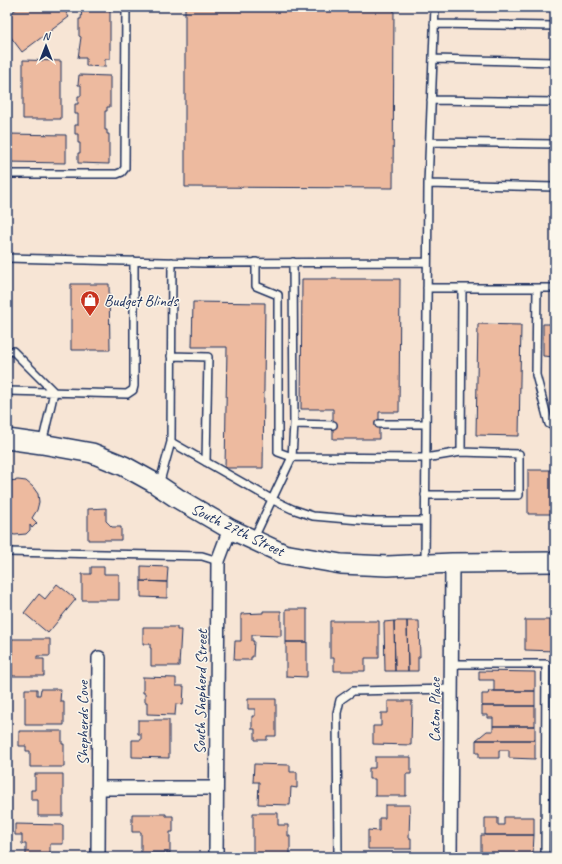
<svg xmlns="http://www.w3.org/2000/svg" width="562" height="864" font-family="Caveat,sans-serif">
  <style>
    .building { fill: #edba9f; stroke: #1b2f5e }
    .lines { fill: none; stroke-linecap: round; stroke-linejoin: round }
    .service-casing { stroke: #1b2f5e; stroke-width: 10 }
    .minor-casing { stroke: #1b2f5e; stroke-width: 16 }
    .secondary-casing { stroke: #1b2f5e; stroke-width: 22 }
    .service { stroke: #fbf7ec; stroke-width: 7 }
    .minor { stroke: #fbf7ec; stroke-width: 13 }
    .secondary { stroke: #fbf7ec; stroke-width: 19 }
    .labels { text-anchor: middle; stroke-width: 3; stroke-linejoin: round; paint-order: stroke }
    .poi-label { font-size: 16px; fill: #1b2f5e; stroke: #fbf7ec; text-anchor: start }
    .street-label { font-size: 16px; fill: #1b2f5e; stroke: #fbf7ec }
  </style>
  <rect width="100%" height="100%" fill="#f7e5d5"/>
  <filter id="ink" filterUnits="userSpaceOnUse"><feTurbulence type="fractalNoise" baseFrequency=".025" numOctaves="2"/><feDisplacementMap in="SourceGraphic" scale="8" xChannelSelector="R" yChannelSelector="G"/><feConvolveMatrix kernelMatrix="1 2 1 2 8 2 1 2 1" color-interpolation-filters="sRGB"/></filter>
  <g filter="url(#ink)">
    <path class="building" d="M19,7h43l7,10 -47,35 -15,-20v-16z
      M79,7h31v52h-5v8l-19,-1v-8h-8l3,-21 -2,-1v-17h2l1,-11h-3z
      M185,7h209l-1,181 -208,-1z
      M23,60l38,1v58h-38z
      M79,75l31,1v31h-3v4h-2v19h2v4h2v30l-31,-1v-10h2v-10h-2v-9h-3v-9h3v-11h-3v-10h3v-8h3v-11h-3z
      M7,134l59,1v28l-59,-1z
      M302,279h98l-1,133h-20v27h-46v-30h-32z
      M71,284h38l1,66h-39z
      M193,302l72,1 -2,165h-38l2,-121h-35z
      M478,324l43,1 -2,111 -43,-1z
      M543,324h12v33l-12,-1z
      M528,470h25v44h-25z
      M18,480l8,1 7,6 5,7 1,8 -2,8 -5,8 5,5 -5,5 -2,-3v5l-4,4 -11,1 -6,-1 -2,-2v-49l2,-2z
      M106,508v13l6,6h9v13h-33v-31z
      M141,566l27,1 -1,15 -26,-1z
      M91,567h13v7h15v26h-37v-26h9z
      M141,581l26,1v16l-26,-1z
      M57,584l19,15 -28,34 -24,-20 15,-19 6,5z
      M286,609h21v33h-21z
      M263,611h18v25l-29,-1v6h2l-1,16h-2v3h-17l1,-19h6v-27l22,-1z
      M525,620h30v31l-30,-1z
      M330,621h49v37h-14v13h-31v-13h-4z
      M394,621l1,50h-10l-1,-49z
      M394,621h13l1,50h-13z
      M407,621h12l1,36h-2v14h-10z
      M143,627h34v3h4l-2,36h-28v-18h-1v-4h-7z
      M12,639h38v17h-13v3h7v17h-32z
      M286,642h21v35l-21,-1z
      M479,671l56,1v19h-41v-11h-15z
      M143,677l33,1v8h8l-1,19 -7,-1 -1,11 -28,-1v-12h-2v-9h-2z
      M25,689h12v6h3l1,-6h20l-1,12h4v24h-39z
      M489,691h46v15h-53v-12h6z
      M248,699h28v37h-9v4h-12v-11h-3v-13h3v-7h-7z
      M388,701h24l-1,44 -38,-1v-18h8v-13h7z
      M482,706h53v20h-42v-8h-5v-3h-6z
      M138,720h31v38l-37,-1v-17h9v-6h-3z
      M493,726h42v14h-59l11,-9h6z
      M19,731h43v13h2v23h-34v-16h-4v-5h-7z
      M476,740h59v19l-26,-1v-8h-10v8h-20v-5h-3z
      M375,757h36v17h-5v22h-31v-17h-6v-11h6z
      M254,764l36,1v7h7v16l-6,-1 -1,18 -32,-1 1,-22h-6z
      M35,774h28v42h-25v-16h-7v-10h4z
      M385,805h25l-1,33h2v11h-43v-19l11,1v-13h6z
      M253,813h25v12h10v11h2v19h-37z
      M132,814h34v2h7v16h-3v21h-29v-21h-9z
      M504,817h30v18h-49v-17h13v7h6z
      M15,824l48,1v19h-13v13h-24v-13h-4v-9h-7z
      M481,835h53l-1,19h-52z
      M486,854h47v3h-47z"/>
    <g class="lines">
      <g class="service-casing">
        <path id="service" d="M434,24l121,2
          M433,59l122,3
          M431,100l124,2
          M430,142l125,2
          M7,174h110l5,-2 3,-4 1,-161
          M428,184l127,3
          M7,258l196,5 224,-1
          M172,262l-1,180 102,58 19,9 21,7 58,5h54
          M256,262v24l22,9v157l14,5 2,-33 39,1
          M293,262l1,162
          M427,288h128
          M537,288l-1,87 13,49 6,2
          M7,351h6l41,41 -12,52
          M171,356l37,1 -2,105
          M7,391l120,3 6,-4 1,-4v-125
          M379,424h46
          M461,452l1,-163
          M159,485l12,-43
          M253,540l39,-83 133,1 36,-6 58,2v41h-94
          M7,552l195,4 16,5
          M425,563l3,-379 7,-177
          M452,664h94l-1,193
          M338,857l-1,-144 3,-13 13,-9 99,-2"/>
      </g>
      <g class="minor-casing">
        <path id="minor" d="M98,788h118
          M98,857l1,-199
          M216,857l2,-296 12,-32
          M450,857l2,-294"/>
      </g>
      <g class="secondary-casing">
        <path id="secondary" d="M7,439l35,5 50,9 32,13 29,16 24,16 53,31 54,25 57,10 47,2 64,-3 103,-1"/>
      </g>
      <use href="#service" class="service"/>
      <use href="#minor" class="minor"/>
      <use href="#secondary" class="secondary"/>
    </g>
  </g>
  <defs>
    <g id="shop-pin" transform="scale(1)"><path d="M0 17L-7.5 6A9.5 9.5 0 1 1 7.5 6Z" fill="#c8321e" stroke="#fbf7ec"/><path d="M-5-2.5h2.3a2.7 3.5 0 0 1 5.4 0H5L5.5 6h-11ZM-1.5-2.5h3a1.5 2.3 0 0 0-3 0Z" fill="#fff"/></g>
  </defs>
  <g fill-rule="evenodd">
    <use href="#shop-pin" x="90" y="300"/>
  </g>
  <g class="labels">
    <g class="poi-label">
      <text x="104" y="306">Budget Blinds</text>
    </g>
    <g class="street-label">
      <text transform="translate(238 529) rotate(26)" y="6">South 27th Street</text>
      <text transform="translate(200 692) rotate(-89)" y="6">South Shepherd Street</text>
      <text transform="translate(434 710) rotate(-90)" y="6">Caton Place</text>
      <text transform="translate(82 723) rotate(-90)" y="6">Shepherds Cove</text>
    </g>
  </g>
  <rect width="562" height="864" fill="none" stroke="#fbf7ec" stroke-width="24"/>
  <rect x="12" y="12" width="538" height="840" fill="none" stroke="#1b2f5e" stroke-width="1.5" filter="url(#ink)"/>
  <g transform="translate(46 46)" stroke="#fbf7ec" stroke-width="3" paint-order="stroke">
  <path d="M0-3L7 15L0 10L-7 15Z" fill="#1b2f5e"/>
  <text y="-6" font-size="11" font-weight="bold" text-anchor="middle" fill="#1b2f5e">N</text>
  </g>
</svg>
